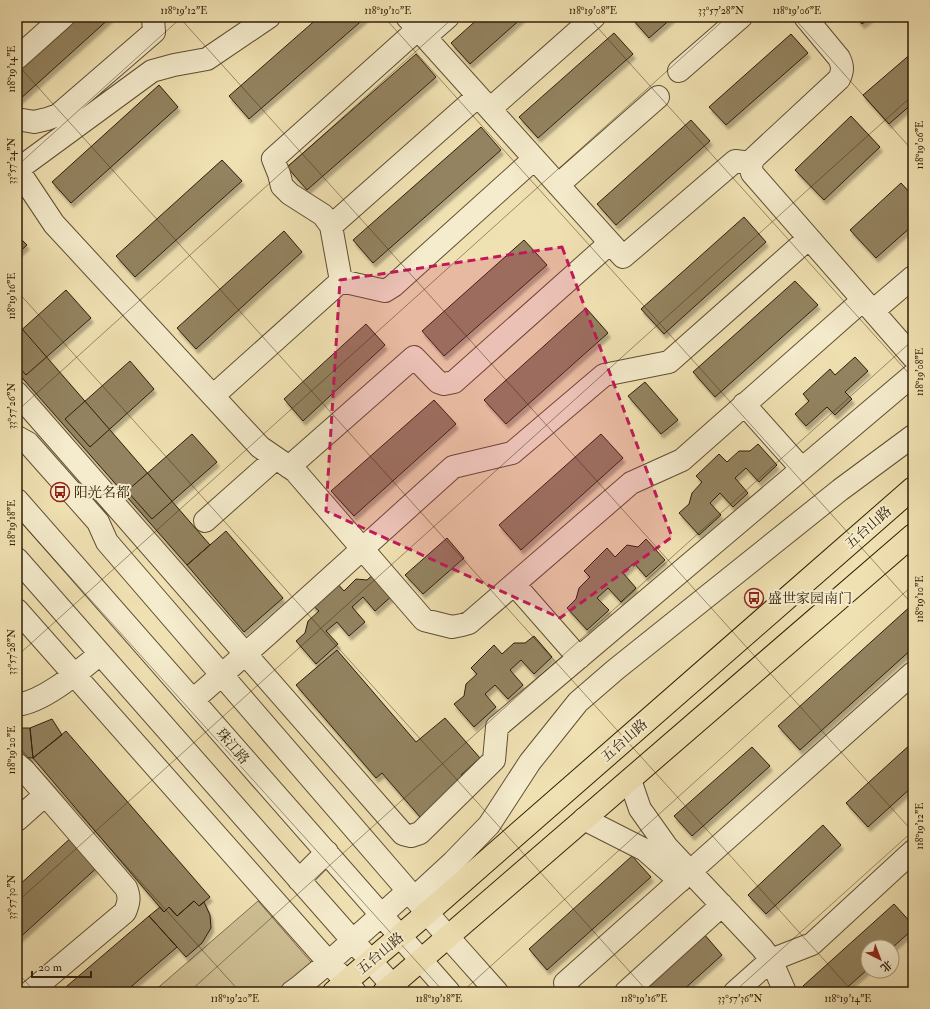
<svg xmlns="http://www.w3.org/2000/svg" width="930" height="1009" font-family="'IM FELL Double Pica','Noto Serif SC',serif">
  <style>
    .green { fill: #cfc095; stroke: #7f6f4e }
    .building { fill: #938360; stroke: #2f1e07; filter: url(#shadow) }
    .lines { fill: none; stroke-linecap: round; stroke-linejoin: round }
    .minor-casing { stroke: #5f4f32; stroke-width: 24 }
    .major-casing { stroke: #2f1e07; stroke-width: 24 }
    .minor { stroke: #f5eccd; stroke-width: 22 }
    .major { stroke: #f0e1b2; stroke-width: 22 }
    .marked { fill: #c2185b; fill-opacity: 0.2; stroke: #c2185b; stroke-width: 3; stroke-dasharray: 8 5; stroke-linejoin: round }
    .ticks { fill: none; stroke: #2f1e07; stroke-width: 1; stroke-opacity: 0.45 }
    .labels { text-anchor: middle; stroke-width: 4; stroke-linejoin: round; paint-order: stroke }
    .poi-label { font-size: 14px; fill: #2f1e07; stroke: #f5eccd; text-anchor: start }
    .street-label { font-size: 14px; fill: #2f1e07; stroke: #f5eccd }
    .neatline { fill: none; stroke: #2f1e07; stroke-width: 1.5 }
    .ticks-label { font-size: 10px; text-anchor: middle; fill: #2f1e07 }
  </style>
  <defs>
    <filter id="shadow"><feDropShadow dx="2.5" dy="4.5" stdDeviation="1" flood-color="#0004"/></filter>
  </defs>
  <rect width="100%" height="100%" fill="#f0e1b2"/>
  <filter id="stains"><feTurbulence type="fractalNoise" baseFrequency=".005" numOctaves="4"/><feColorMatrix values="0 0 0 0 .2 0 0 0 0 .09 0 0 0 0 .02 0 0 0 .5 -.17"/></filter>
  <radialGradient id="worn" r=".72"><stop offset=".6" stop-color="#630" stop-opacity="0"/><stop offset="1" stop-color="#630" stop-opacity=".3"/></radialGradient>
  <path class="green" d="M258,901l66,76 -16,15h-155z"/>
  <path class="building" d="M74,17h37l-92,83 -2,-2v-29z
    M319,17h47l-117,102 -20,-23z
    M480,17h43l-53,47 -19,-21z
    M636,17h37l-24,21 -16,-18z
    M856,17h15l-9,7z
    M614,33l19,21 -95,84 -19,-21z
    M791,34l17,19 -82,72 -17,-18z
    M913,52v51l-24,21 -26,-29z
    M416,54l20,23 -129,113 -20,-23z
    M159,85l19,22 -107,96 -19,-21z
    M851,116l29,31 -56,53 -29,-30z
    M691,120l19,21 -94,84 -19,-21z
    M481,127l20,23 -128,113 -20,-23z
    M222,160l20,21 -107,96 -19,-21z
    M901,183l12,13v29l-37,33 -26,-28z
    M744,217l22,25 -102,92 -23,-25z
    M284,231l18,21 -106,97 -19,-21z
    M17,235l10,10 -10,9z
    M524,240l23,25 -103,91 -22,-25z
    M795,281l23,24 -103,92 -22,-25z
    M66,290l25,28 -65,57 -9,-10v-31z
    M586,308l22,25 -102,91 -22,-24z
    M17,323l193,222 -23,20 -170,-193z
    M366,324l19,21 -82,76 -19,-22z
    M855,357l13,14 -23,21 7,7 -17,16 -8,-8 -21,19 -11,-12 14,-13 -6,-7 27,-25 5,6z
    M130,361l24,28 -64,58 -25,-28z
    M645,382l33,38 -17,14 -33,-38z
    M434,400l22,24 -102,92 -23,-25z
    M192,434l25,28 -65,57 -25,-28z
    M601,434l22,24 -102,92 -22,-25z
    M758,444l19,21 -18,17 -13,-14 -11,10 13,15 -15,14 -13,-14 -10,10 11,12 -22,20 -20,-22 10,-9 3,-11 10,-11 -6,-6 23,-22 8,8 12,-11h11z
    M226,531l57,67 -39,34 -57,-67z
    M447,538l17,20 -41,36 -18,-19z
    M646,539l19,21 -19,17 -12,-14 -11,10 13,15 -15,14 -13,-14 -11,10 12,12 -22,20 -20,-22 9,-9 3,-11 11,-11 -6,-6 23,-23 8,9 12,-12 11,2z
    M375,573l19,21 -19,17 -12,-14 -11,10 13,15 -16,14 -12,-14 -11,9 12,13 -22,20 -20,-23 9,-8 3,-12 11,-10 -7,-6 24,-23 8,9 12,-12 11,1z
    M913,604v44l-113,102 -22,-24z
    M534,636l18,21 -18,17 -13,-14 -11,10 13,15 -15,14 -13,-14 -10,9 11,13 -22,20 -20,-23 10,-8 2,-12 11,-10 -6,-6 23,-23 8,9 12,-11h11z
    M337,650l79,92 29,-24 35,40 -19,17 3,4 -44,38 -38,-44 -6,5 -80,-93z
    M52,719l10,16 -29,23 -3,-30z
    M17,728h13l3,30 -16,-1z
    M66,731l144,166 -11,9 -5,-5 -17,15 -8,-9 -5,5 -131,-154z
    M913,742v44l-45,41 -22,-24z
    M752,747l18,19 -78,70 -18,-20z
    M823,825l18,20 -75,69 -18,-19z
    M74,835l27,29 -84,76v-53z
    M632,856l19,21 -104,93 -18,-21z
    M194,901l5,5 5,-4 6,13 1,13 -9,15 -16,14 -37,-41 11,-9 4,5 5,-5 8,9z
    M894,904l19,21v4l-21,19 -24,-1v22l-26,23h-34l-5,-6z
    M149,916l28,31 -52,45h-65z
    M704,934l18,21 -41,37h-42z"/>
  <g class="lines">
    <g class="minor-casing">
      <path id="minor" d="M407,17l216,240 112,-96 16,2
        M805,17l34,41c4,8 4,13 0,21l-85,79c-3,5 -4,9 -2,15l161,184
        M425,37l23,-20
        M17,58l46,-41
        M679,71l62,-54
        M490,109l104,-92
        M17,119l17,3 13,-3 11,-4 96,-83 -1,-14 -1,-1
        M17,170l135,-99 22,-6 33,-6 62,-42
        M18,170l36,54 206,223 35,24 129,149 28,7 10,-2 7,-2 162,-140 51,-23 181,-160
        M558,185l100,-88
        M331,226l147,-130
        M341,281l-10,-55 -8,-11 -33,-21 -8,-8 -3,-12 -6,-15 145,-130
        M873,311l40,-34
        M17,393l386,441 8,2 9,-3 74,-73 3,-33 416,-352
        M213,396l128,-115 44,10 8,-5 141,-127
        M744,404l58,65
        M17,437l11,6 70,79 9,20 341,395 49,55
        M289,467l125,-110 24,25 6,2 10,-2 156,-139
        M17,500l432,492
        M205,521l71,-63
        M17,559l381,433
        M514,584l65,74
        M17,610l338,382
        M193,700l74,-65 186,-168 59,-14 92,-78 65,-13 140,-124
        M17,705c28,-4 61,-33 83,-51
        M17,764l7,6 102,118c4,9 3,14 -1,24l-95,80
        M630,780l10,29 27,38 95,101 9,12 14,32
        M584,819l61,31 35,31
        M17,820l28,-25
        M299,880l28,-28
        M414,898l39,-36 36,-37 41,-63 48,-60 37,-32 225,-180 73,-54
        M565,983l348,-310
        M292,992l7,-5 30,-25 79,-71
        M626,992l96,-87
        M735,992l36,-32 41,-16 101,-93"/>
    </g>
    <g class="major-casing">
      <path id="major" d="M334,992l93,-79 486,-425
        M384,992l529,-457"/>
    </g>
    <use href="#minor" class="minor"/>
    <use href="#major" class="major"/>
  </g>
  <path class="marked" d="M562,247l110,290 -112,81 -234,-107 14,-231z"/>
  <path class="ticks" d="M179,17l734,815M384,17l529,588M588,17l325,361M793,17l120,134M17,64l836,928M17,166l165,-149M17,291l631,701M17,411l437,-394M17,518l427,474M17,656l710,-639M17,745l223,247M17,902l896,-807M17,972l18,20M189,992l724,-652M462,992l451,-407M734,992l179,-161"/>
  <defs>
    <g id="bus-ring" transform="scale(1)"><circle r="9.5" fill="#f5eccd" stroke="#8f2418" stroke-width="1.5"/><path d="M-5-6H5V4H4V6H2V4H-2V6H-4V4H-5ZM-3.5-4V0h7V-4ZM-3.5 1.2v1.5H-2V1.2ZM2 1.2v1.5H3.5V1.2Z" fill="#8f2418"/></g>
  </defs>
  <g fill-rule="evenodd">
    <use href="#bus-ring" x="60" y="492"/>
    <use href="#bus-ring" x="754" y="598"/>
  </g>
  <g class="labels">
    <g class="poi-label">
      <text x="74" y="497">阳光名都</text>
      <text x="768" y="603">盛世家园南门</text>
    </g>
    <g class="street-label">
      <text transform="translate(868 527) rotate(-41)" y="5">五台山路</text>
      <text transform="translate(624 740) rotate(-41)" y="5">五台山路</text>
      <text transform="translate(233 746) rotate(49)" y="5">珠江路</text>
      <text transform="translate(380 953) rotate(-40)" y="5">五台山路</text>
    </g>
  </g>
  <rect width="930" height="1009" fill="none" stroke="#f0e1b2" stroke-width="44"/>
  <g transform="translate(880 959) rotate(138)"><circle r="19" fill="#f5eccd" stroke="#a69a7e"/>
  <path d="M0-3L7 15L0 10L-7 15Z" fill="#8f2418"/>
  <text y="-6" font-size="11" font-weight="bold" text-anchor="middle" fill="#2f1e07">北</text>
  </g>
  <path d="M32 971v6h59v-6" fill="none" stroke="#2f1e07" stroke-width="2"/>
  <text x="38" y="971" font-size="12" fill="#2f1e07" stroke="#f5eccd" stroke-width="3" paint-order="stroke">20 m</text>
  <rect x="22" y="22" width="886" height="965" class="neatline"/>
  <g class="ticks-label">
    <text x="184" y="14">118°19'12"E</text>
    <text x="388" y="14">118°19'10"E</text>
    <text x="593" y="14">118°19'08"E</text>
    <text x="721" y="14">33°57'28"N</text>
    <text x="797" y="14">118°19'06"E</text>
    <text transform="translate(11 69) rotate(-90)" y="4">118°19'14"E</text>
    <text transform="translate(919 145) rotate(-90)" y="4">118°19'06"E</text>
    <text transform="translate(11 161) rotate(-90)" y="4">33°57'24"N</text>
    <text transform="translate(11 296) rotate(-90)" y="4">118°19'16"E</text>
    <text transform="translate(919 372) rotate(-90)" y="4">118°19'08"E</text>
    <text transform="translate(11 406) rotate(-90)" y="4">33°57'26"N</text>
    <text transform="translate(11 523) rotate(-90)" y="4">118°19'18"E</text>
    <text transform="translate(919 599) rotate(-90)" y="4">118°19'10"E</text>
    <text transform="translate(11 652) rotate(-90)" y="4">33°57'28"N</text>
    <text transform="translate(11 750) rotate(-90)" y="4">118°19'20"E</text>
    <text transform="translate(919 826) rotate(-90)" y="4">118°19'12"E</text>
    <text transform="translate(11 897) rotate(-90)" y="4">33°57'30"N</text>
    <text x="235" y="1002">118°19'20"E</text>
    <text x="439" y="1002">118°19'18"E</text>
    <text x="644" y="1002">118°19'16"E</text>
    <text x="740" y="1002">33°57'36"N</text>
    <text x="848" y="1002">118°19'14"E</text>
  </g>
  <rect width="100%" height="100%" filter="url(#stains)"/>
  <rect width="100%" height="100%" fill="url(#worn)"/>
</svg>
